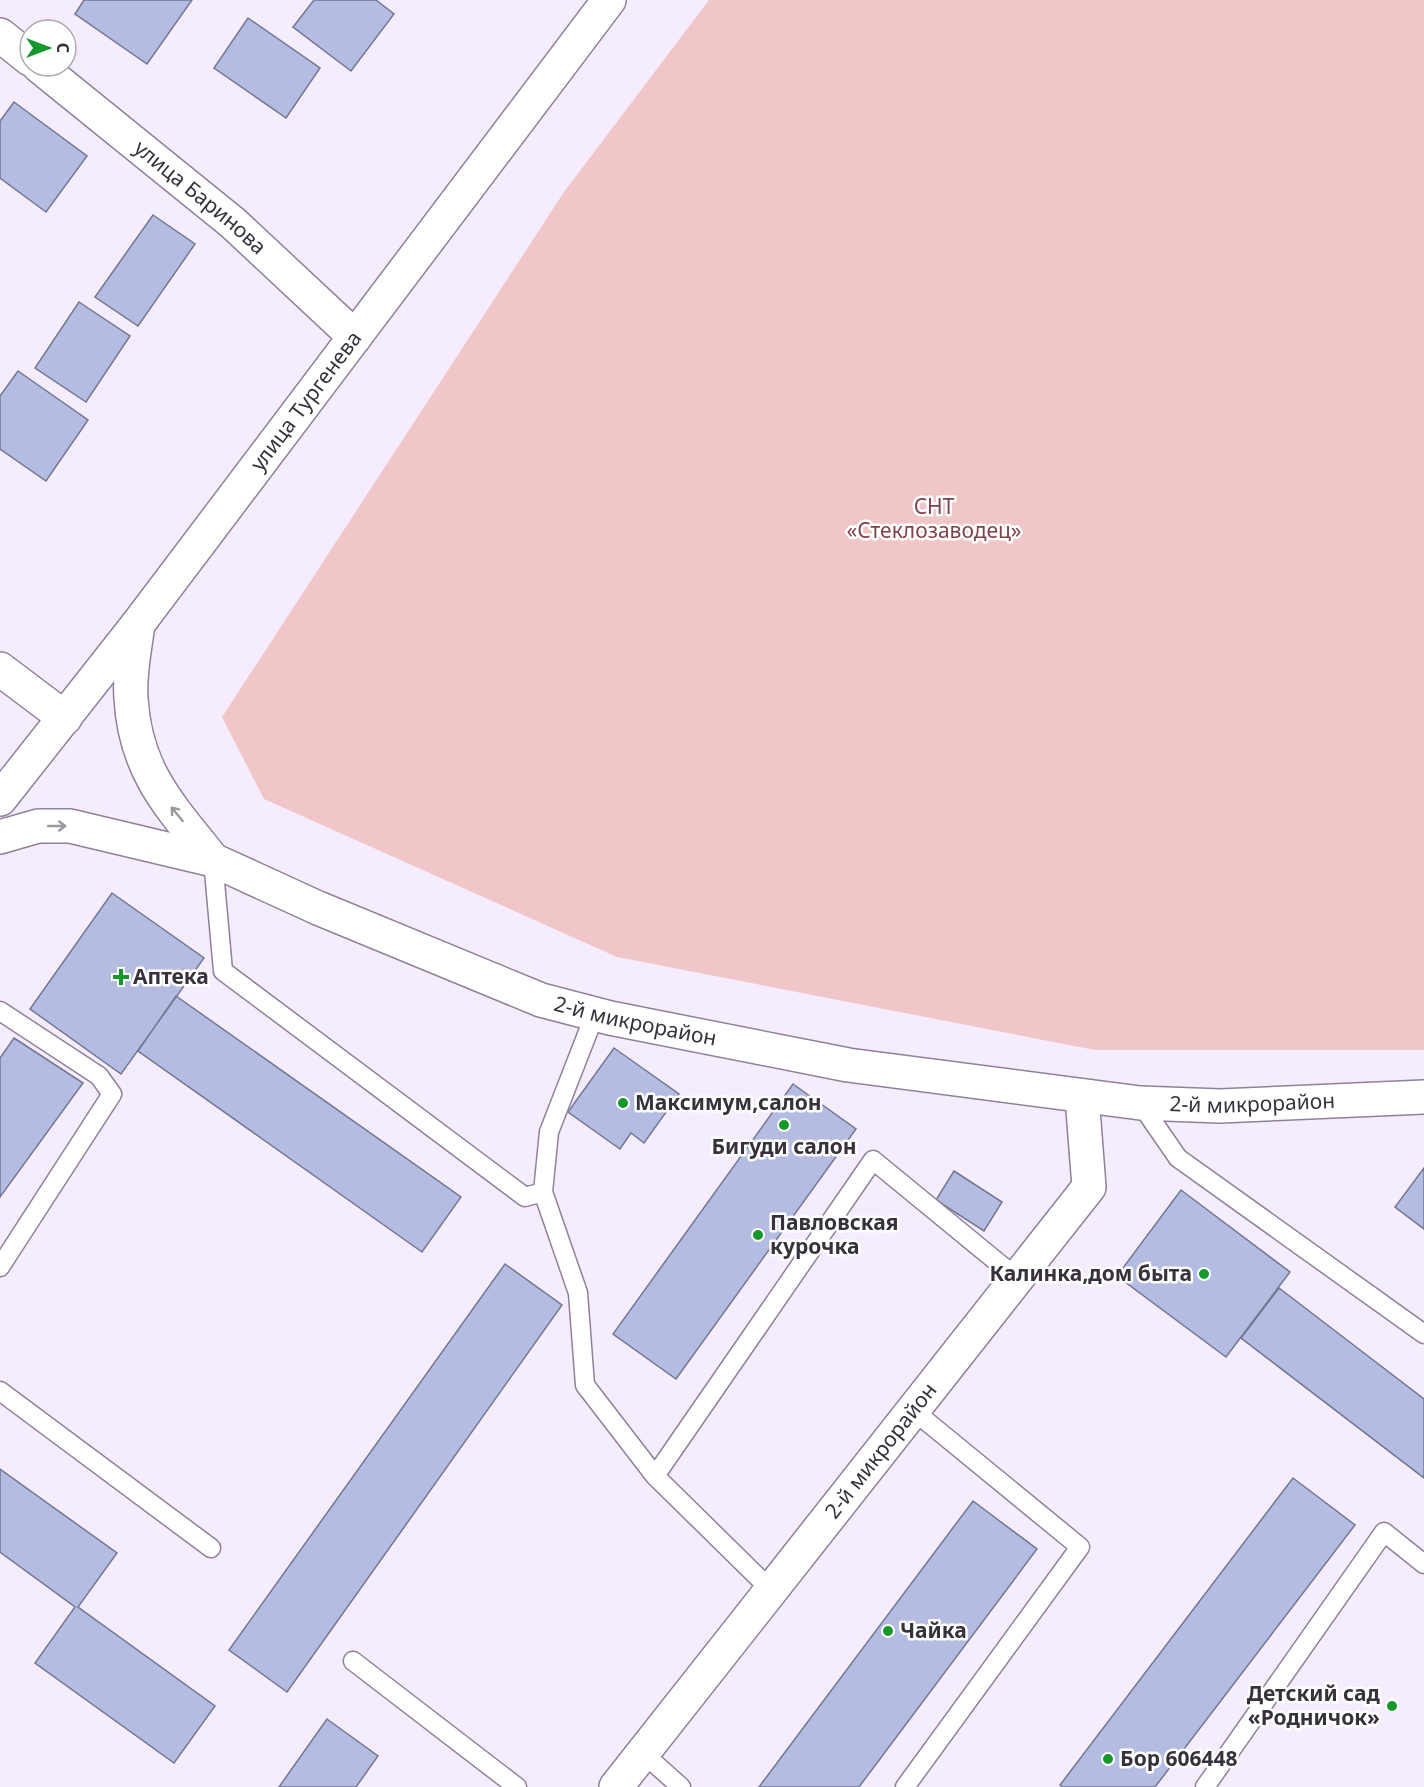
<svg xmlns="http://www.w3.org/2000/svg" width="1424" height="1787" font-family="'Noto Sans',sans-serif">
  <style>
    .green { fill: #f1c6c8 }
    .building { fill: #b5bce2; stroke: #717793; stroke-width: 1.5 }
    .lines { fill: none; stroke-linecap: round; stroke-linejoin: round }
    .service-casing { stroke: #8f819c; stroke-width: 21 }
    .minor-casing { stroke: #8f819c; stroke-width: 36 }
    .tertiary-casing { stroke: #8f819c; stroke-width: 36 }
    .service { stroke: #fff; stroke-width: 18 }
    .minor { stroke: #fff; stroke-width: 33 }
    .tertiary { stroke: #fff; stroke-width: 33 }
    .oneway { stroke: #9b989e }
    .poi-dot { fill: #15972b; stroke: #fff; stroke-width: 2 }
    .labels { text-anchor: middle; stroke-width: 5; stroke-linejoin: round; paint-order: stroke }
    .street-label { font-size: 21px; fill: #37313d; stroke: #fff }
    .park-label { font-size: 21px; fill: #7f4249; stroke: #fff }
    .poi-label { font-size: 21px; font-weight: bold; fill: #37313d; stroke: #fff; text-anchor: start }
  </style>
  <rect width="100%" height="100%" fill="#f5ecfe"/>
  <path class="green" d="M709,0h715v1050h-329l-478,-93 -353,-158 -42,-82 342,-525z"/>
  <path class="building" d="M84,0h108l-45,64 -72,-50z
    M314,0h62l18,14 -43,57 -58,-44z
    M248,18l72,50 -34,50 -72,-50z
    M14,102l73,54 -41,56 -46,-34v-57z
    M153,215l42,29 -57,82 -43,-29z
    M79,302l51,34 -44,66 -51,-34z
    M18,371l70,49 -42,61 -46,-32v-53z
    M112,893l92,65 -83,116 -91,-65z
    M176,996l285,201 -39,55 -284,-201z
    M14,1038l69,45 -83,114v-139z
    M614,1048l65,46 -35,49 -13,-10 -11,16 -52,-37z
    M793,1084l63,45 -180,250 -63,-45z
    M1424,1168v61l-29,-22z
    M954,1171l48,31 -18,29 -48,-31z
    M1181,1190l109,82 -64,85 -109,-81z
    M505,1264l57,41 -275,387 -58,-42z
    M1279,1288l145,111v79l-183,-140z
    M0,1469l117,84 -39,54 137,99 -41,57 -139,-100 40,-56 -75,-55z
    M1293,1478l62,47 -200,262h-92l-3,-2z
    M973,1501l64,48 -178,238h-100z
    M327,1719l51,37 -22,31h-77z"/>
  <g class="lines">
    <g class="service-casing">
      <path id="service" d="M213,860l10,111 302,226 18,-5
        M0,1011l99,65 13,18 -112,173
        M595,1014l-46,118 -6,60 35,101 7,92 70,91
        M1140,1103l38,55 246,176
        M0,1391l211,157
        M771,1590l-116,-114 218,-316 145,119
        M353,1661l164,126
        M643,1753l38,34
        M905,1787l175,-240 -166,-136
        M1205,1787l179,-255 40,32"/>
    </g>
    <g class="minor-casing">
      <g id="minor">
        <path d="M0,35l30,24"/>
        <path id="s1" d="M39,66l194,157 122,114"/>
        <path d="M138,624c-3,24 -9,50 -7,74 4,73 39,108 82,162"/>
        <path d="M0,669l65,49"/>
        <path id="s2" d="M0,837l38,-11h32l143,34 105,48 223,92 69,18 238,47 292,38 80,3 204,-9"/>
        <path id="s3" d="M616,1787l473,-600 -7,-90"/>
      </g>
    </g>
    <g class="tertiary-casing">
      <g id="tertiary">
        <path id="s4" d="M0,799l138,-175 471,-624"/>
      </g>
    </g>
    <use href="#service" class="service"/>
    <use href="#minor" class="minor"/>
    <use href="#tertiary" class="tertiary"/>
  </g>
  <defs><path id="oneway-shaft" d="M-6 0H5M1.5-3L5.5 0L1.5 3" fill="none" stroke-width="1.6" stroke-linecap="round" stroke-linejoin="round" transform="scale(1.5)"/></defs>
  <g class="oneway">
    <use href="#oneway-shaft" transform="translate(177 814) rotate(-129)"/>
    <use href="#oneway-shaft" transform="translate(57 826)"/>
  </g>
  <g class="poi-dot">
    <path d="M118 968h6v6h6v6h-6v6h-6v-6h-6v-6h6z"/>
    <circle cx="623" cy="1103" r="6"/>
    <circle cx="784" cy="1125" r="6"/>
    <circle cx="758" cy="1235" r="6"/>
    <circle cx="1204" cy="1274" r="6"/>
    <circle cx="888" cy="1631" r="6"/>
    <circle cx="1392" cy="1706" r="6"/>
    <circle cx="1108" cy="1759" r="6"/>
  </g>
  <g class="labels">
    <g class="street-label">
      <text dy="7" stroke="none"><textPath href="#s1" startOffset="208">улица Баринова</textPath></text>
      <text dy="7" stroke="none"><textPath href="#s4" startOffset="502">улица Тургенева</textPath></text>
      <text dy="7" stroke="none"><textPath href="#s2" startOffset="672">2-й микрорайон</textPath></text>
      <text dy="7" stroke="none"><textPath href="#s2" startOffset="1296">2-й микрорайон</textPath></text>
      <text dy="7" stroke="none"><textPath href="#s3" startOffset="428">2-й микрорайон</textPath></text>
    </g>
    <g class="park-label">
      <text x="934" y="514">СНТ<tspan x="934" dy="24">«Стеклозаводец»</tspan></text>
    </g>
    <g class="poi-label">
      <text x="133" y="984">Аптека</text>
      <text x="635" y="1110">Максимум,салон</text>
      <text x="784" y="1154" text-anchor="middle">Бигуди салон</text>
      <text x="770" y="1230">Павловская<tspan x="770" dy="24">курочка</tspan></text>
      <text x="1192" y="1281" text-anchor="end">Калинка,дом быта</text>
      <text x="900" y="1638">Чайка</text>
      <text x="1380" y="1701" text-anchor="end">Детский сад<tspan x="1380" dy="24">«Родничок»</tspan></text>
      <text x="1120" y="1766">Бор 606448</text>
    </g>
  </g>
  <g transform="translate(48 48) rotate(90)"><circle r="28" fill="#ffffff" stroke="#afadb1" stroke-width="1.5"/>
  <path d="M0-4.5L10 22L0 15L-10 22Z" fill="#15972b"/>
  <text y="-9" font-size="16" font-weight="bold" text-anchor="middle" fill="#37313d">С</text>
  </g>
</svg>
